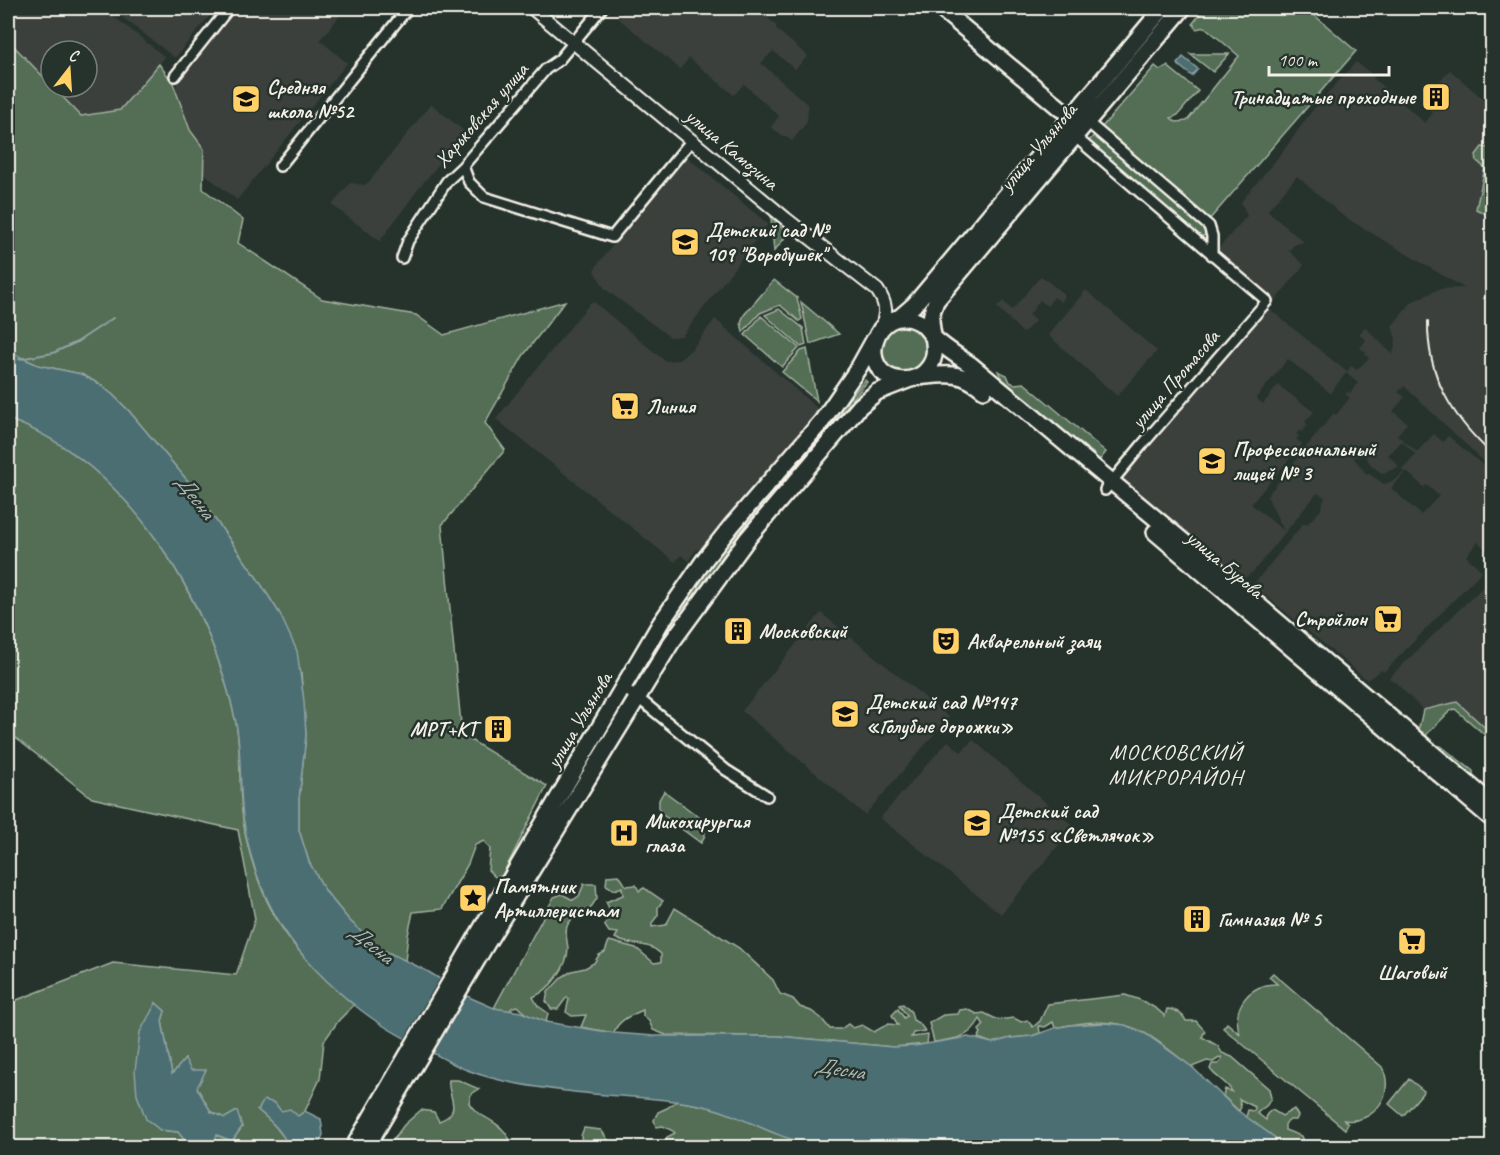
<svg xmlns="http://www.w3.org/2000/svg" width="1500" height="1155" font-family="Caveat,sans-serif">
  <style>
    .built { fill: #3b403d; fill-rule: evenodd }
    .green { fill: #526e55; stroke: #a3b09e; stroke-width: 1.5 }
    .water { fill: #4c6e73; stroke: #8fa2a2; stroke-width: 1.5 }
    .pier { fill: #26332d }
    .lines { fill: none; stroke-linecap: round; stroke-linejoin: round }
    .stream { stroke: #8fa2a2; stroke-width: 2 }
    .minor-casing { stroke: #f4f1e8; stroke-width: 14 }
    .tertiary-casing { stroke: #f4f1e8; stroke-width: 16 }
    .primary-casing { stroke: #f4f1e8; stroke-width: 20 }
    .minor { stroke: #26332d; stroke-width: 9 }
    .tertiary { stroke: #26332d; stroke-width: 12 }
    .primary { stroke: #26332d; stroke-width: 15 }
    .rail { stroke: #f4f1e8; stroke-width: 2 }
    .labels { text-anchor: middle; stroke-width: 5; stroke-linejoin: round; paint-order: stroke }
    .poi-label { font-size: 21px; font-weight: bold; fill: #f4f1e8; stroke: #26332d; text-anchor: start }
    .street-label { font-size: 21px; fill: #f4f1e8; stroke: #26332d }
    .water-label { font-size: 22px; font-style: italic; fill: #b1bdb9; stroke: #26332d }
    .neighbourhood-label { font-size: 22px; letter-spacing: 1.5px; fill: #f4f1e8; stroke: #26332d }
  </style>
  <rect width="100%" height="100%" fill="#26332d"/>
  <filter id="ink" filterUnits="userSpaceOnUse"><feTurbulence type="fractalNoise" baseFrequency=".0167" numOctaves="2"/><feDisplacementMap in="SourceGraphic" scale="12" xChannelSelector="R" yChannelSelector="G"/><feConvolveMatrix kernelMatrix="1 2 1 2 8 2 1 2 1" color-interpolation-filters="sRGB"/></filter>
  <g filter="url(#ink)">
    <path class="built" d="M8,8h77l8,6 5,-6h5l62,49 -45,53 -39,6 -28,-29h34v-36h-36v34l-43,-45z
      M111,8h105l-41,50z
      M235,8h111l-26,32 27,23 -110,137 -47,-38 -19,-27 6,-56z
      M627,8h129l19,16 2,6 31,26 -13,13 -22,-18 -12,12 47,42 -1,17 -15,19 -7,-5 -1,1 -13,-10 8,-11 -35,-32 -10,11 -45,-37 -9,11 -62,-51z
      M1356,62l18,14 -1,2 52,45 8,-10 -13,-11 30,-32 42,37v362l-88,-83 -6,6 7,5 -12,14 14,12 -10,12 20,17 17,-18 9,8 5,-6 44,37v82l-14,-13 -12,14 16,15 -98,101 -3,-2 -14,10 -114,-95 50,-61h4l13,-13 5,-14 -8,-4 -64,79 -9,6 -12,-4 -109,-92 -1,-5 146,-169 79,64 4,-6 6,4 12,-12 -4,-4 1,-2 -6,-4 6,-8 -7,-6 6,-7 28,28 3,-16 -4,-13 20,-24 27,-13 25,-1 -121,-72 -46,-40 -30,35 37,31 -10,3 -5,6 15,14 -30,37 -36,-30v-5l-20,-18 29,-33 -6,-14 43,-52 28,-39zM1288,359l42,34 16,-20 12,10 -8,10 -3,-1 -1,2 4,4 -14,17 -3,-1 -66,82 17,35 -33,-27 51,-60 -6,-5 3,-3 -3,-2 4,-4 2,2 6,-7 -3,-3 9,-10 -36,-27 -15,19 -7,-6zM1402,441l14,14 -14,15 2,2 -9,8 -11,4 -15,-10 -2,1 -13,-17 1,-1 10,-1 7,10 10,7 12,-4 5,-3 -11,-11zM1406,471l18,16 3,-2 12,11 -18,19 -30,-27z
      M431,104l34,28 -46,56 -39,53 -48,-36 18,-22 14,2 5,-3z
      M687,157l81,67 -86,112 -12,1 -65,-48 -11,-19 6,-9z
      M1041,276l24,19 -4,7 -7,-5 -7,9 -7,-6 -11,15 6,6 -12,12 -26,-26 6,-6 9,9z
      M1086,290l71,61 -40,45 -69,-61z
      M591,302l4,1 70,58 14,-1 13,-11 23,-30 104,91 -114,135 -10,6 -7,10 -7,-6 -6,7 -179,-143z
      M1492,578v156l-35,-32 -34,8 -28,-28 -6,-4z
      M821,613l128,104 -84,98 -123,-104z
      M973,740l101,87 -73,87 -121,-96 68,-77 13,11z"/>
    <path class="green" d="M1205,8h101l50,43 -147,169 -107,-93 53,-61 5,4 7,-4 31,25 -20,24 -7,3 5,4 11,-1 52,-65 -34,-29 -9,2 -3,-6z
      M8,40l73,76 39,-6 39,-46 14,19 17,47 14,19 -1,40 40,31 -5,23 84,56 94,16 28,20 121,-34 -42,55 -38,67 20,27 -63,75 20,210 85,51 -45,90 -7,1 -7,-7 2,-21 -6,-8 -9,4 -7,19 -26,45 -29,3 -5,23 -3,26 -28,-14 -28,-27 -23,-28 -17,-30 -10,-32v-31l7,-64 -5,-62 -21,-59 -23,-36 -70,-98 -58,-69 -16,-16 -12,-10 -20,-11 -43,-9 -18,-8 -12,-8z
      M1190,54h39l-16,18z
      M1097,132l110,96 2,6 -12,4 -110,-95z
      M1482,147l8,1c10,14 -5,27 -7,41l9,5v23l-16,-8 9,-41 -8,-7 -1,-6z
      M771,217l17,17 -14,17z
      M774,280l23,18 5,21 -3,2 -19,-16 -20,8 -17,19 -2,-10 3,-7z
      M801,302l38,32 -29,10z
      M779,309l24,19 3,17 -5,2 -36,-32z
      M761,316l38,32 -17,19 -37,-32z
      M880 349a24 24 0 1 1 48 0a24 24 0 1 1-48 0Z
      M807,349l10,52 -35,-29 19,-21z
      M998,371l9,4 3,7 4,2 10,-1 82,69 -7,9 -4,-1 -2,-7 -39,-29 -1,-4c-20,-11 -46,-27 -55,-49z
      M865,380l2,2 -132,157 -48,66 -50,78 -4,1 41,-69 39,-55z
      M8,419c122,43 202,183 228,304 5,25 3,52 5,77 2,34 12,70 26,101 21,45 51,72 87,104l-15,15 -15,21 -4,38 -15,32 -7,5 -17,-5 -23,-1 13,11 15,19 -6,7h-70l3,-1 3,-11 16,6 10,-14 -5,-16 -12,7 -14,-6 -14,-24 -12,-29 -13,16 -10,-54 3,-10 -9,-8 4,127 18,2 12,15 -182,1v-146l1,1 104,-40 123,12 19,-56 -17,-89 -146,-32 -84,-66z
      M1457,702l35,32v7l-37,-32 -4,1 -24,24 -1,6 -8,-8 5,-22z
      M1441,746l32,25v3l-3,1 -31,-25z
      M664,791l40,30 1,14 -4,8 -42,-31v-12z
      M619,875l7,11 10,-1 3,6 5,-3 19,13 -5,6v8l-6,8v4l14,-2 9,-17 64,40 34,32 7,14 13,5 7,8 11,4 10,7 9,11h11l7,-5 5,4 9,-3 12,7 14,-8 10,1 -6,-10 6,-6 6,9 3,-2 -8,-11 4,-1 8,8 2,8 7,4 5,7 -12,2 -2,4 17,-2 -1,9 -34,3 -115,-11 -112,-1 -13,-5 -4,-9 -6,-5v-6c-11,5 -26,10 -29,23l-33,-6 5,-12 -14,1 -6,-4 3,-13 -2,-2 -9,12h-7l-5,-8 2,-9 14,-15 10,-6 13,-3 9,-5 5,-8 6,-3 4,-11 27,7 18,15 7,-1v-8c-14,-14 -30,-6 -46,-16l3,-5 -9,-1 -4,-6 5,-16 -4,-8 17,-7 -1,-8 -8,3 -8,-5 1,-9z
      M584,884h12l1,14 -9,14c-8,3 -15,4 -20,12 -4,7 -1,16 0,24 0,19 -18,42 -35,49l5,9 10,7 -2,9 -19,-7 -9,-9 -5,1 -4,4 -15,-3 60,-111 8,-3 11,6 6,-4z
      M1273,973l109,94c14,26 -8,58 -38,53l4,4 -3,5 -122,-101 4,-5 13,11c-10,-26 10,-51 37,-50l-8,-7z
      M1125,995c15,4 29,10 40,21l2,-7c8,0 16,5 19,12h10l9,10 -3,6 16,9 4,7 10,4 37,32 2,9 -4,7 -10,8 9,7 1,-6 5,-4 10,6 12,-7 4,7 -2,4h-6l-5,4v6l16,6 3,8 -2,3h-14l-42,-30 2,-7 6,1 1,-4 -16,-8 2,8 -2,4 -16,-15 2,-7 7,3c-3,-9 -16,-14 -22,-23l2,-5h6l4,-4 -1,-3 -8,5 -6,-1 -15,6c-16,-11 -30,-24 -46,-33 -26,-16 -62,-13 -91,-6l-2,-6 -8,5 -6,-1 1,7 -8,3 -21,2 -19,5 -14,-5 3,-5 -2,-3 5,-5 -4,-6c-12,21 -24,19 -46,23l-5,-19 14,-8 15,-1 2,-4 7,-1 10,5 7,-1 14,7 16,-2 7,4 6,-2 6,7 7,-6 8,-17z
      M1409,1079l15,12 -21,25 -14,-12z
      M449,1080h9l21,9 -8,5 -2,9c7,12 17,13 27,21 8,5 14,15 17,23h-125l16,-22 17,-15 13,2 5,9c26,-9 7,-27 10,-41z
      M677,1101c16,3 31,5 45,10 36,13 67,33 105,34 43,1 75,-17 119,2h-283l4,-10 8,-4 -2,-2 -10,-5 -7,1 -2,-7 4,-8 9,-4z
      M584,1128l17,2 12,17h-30l-2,-11z"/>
    <path class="water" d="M1183,57l15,12 -6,7 -15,-12z
      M8,349l12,8 18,8 43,9 20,11 12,10 16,16 58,69 70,98 23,36 17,37 7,50 2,34 -7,64v31l10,32 17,30 23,28 28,27 50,24 44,27 23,10 27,4 25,10 68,11 40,3h124l115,11 21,-1 54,-9 24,6 19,-5 21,-2 23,-8 16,-3 34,-2 20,2 21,9 46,33 45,43 51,37 -342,1c-47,-21 -92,2 -139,-5 -38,-7 -70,-31 -108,-38 -44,-9 -89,-8 -133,-14 -33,-4 -68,-9 -99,-21 -12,-4 -24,-12 -36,-18 -24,-12 -47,-24 -69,-41 -67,-51 -107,-110 -119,-194 -4,-31 -1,-63 -7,-94 -25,-121 -107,-261 -228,-304z
      M156,1003l9,8 -3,10 10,53 13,-15 6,11h15l-9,18 14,24 14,6 12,-7 5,16 -10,14 -15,-6 -4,11 -23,1 -12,-15 -18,-2 -14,-11 -9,-24 -2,-24 5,-39z
      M264,1100l11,3 6,8 9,-2 8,7 7,-5 16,8 2,16 -5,11 -30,1c-4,-15 -19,-27 -30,-37z"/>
    <path class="pier" d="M441,976l27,16 -36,64 -29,-15z"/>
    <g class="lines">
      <path class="stream" d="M19,359l34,-6 24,-11 36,-24"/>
      <g class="minor-casing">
        <path id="minor" d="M175,76l54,-68
          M1085,120l124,106 3,10v19
          M1072,134l195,167 -125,144 -37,45
          M280,166l128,-158
          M463,166l6,16 15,15 128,40 79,-96
          M402,258l6,-17 39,-60 16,-15 83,-97 13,-9 43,-52
          M622,688l15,9 89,73 41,26"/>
      </g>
      <g class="tertiary-casing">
        <path id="tertiary" d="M532,8l254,211 91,71c10,14 10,23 4,39"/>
      </g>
      <g class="primary-casing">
        <path id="primary" d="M940,8l121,101
          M1183,8l-247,293c-2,5 -4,11 -5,17 0,17 9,34 -2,49 -6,9 -16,13 -27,13 -49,-4 -28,-81 17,-58 7,4 10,11 15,16 11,10 25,19 37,27l225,187 296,252
          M899,318l15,-13 249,-297
          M917,377c30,-3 43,-7 67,13
          M1155,532l337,287
          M353,1148l307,-524 45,-65 27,-34 90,-104 37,-54 15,-27
          M366,1148l121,-205 184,-300 77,-105 112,-132 17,-14 31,-12"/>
      </g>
      <use href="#minor" class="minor"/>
      <use href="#tertiary" class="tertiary"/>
      <use href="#primary" class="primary"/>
      <path class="rail" d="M1484,298l8,-8
        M1492,305v-2
        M1428,321c-1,56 24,96 64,133"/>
    </g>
  </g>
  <defs>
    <g id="building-square" transform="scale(1.5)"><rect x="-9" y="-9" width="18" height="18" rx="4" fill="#ffd166" stroke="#26332d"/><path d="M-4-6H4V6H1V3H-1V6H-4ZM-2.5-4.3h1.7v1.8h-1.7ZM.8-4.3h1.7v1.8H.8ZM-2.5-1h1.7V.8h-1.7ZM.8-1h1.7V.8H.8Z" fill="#111"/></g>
    <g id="school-square" transform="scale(1.5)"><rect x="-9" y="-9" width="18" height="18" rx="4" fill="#ffd166" stroke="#26332d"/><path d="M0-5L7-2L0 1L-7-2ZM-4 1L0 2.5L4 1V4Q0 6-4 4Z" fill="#111"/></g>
    <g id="supermarket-square" transform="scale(1.5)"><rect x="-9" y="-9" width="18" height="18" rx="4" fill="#ffd166" stroke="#26332d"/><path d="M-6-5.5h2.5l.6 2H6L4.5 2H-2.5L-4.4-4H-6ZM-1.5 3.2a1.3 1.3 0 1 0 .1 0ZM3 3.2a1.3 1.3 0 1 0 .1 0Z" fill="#111"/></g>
    <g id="university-square" transform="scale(1.5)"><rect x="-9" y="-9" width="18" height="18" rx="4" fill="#ffd166" stroke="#26332d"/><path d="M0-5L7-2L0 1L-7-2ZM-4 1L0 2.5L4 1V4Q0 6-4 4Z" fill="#111"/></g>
    <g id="theatre-square" transform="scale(1.5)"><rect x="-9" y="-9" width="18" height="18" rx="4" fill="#ffd166" stroke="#26332d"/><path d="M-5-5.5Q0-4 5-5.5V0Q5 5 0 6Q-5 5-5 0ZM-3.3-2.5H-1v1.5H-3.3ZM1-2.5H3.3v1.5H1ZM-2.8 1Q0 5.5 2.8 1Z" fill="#111"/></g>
    <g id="hospital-square" transform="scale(1.5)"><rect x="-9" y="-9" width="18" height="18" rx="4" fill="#ffd166" stroke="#26332d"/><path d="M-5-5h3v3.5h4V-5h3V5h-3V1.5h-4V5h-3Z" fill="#111"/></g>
    <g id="sight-square" transform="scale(1.5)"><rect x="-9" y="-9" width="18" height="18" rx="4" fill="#ffd166" stroke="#26332d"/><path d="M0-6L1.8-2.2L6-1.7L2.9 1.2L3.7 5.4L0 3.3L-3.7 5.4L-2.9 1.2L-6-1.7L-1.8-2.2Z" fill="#111"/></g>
  </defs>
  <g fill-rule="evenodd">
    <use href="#building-square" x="1436" y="97"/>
    <use href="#school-square" x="246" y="99"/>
    <use href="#school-square" x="685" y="242"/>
    <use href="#supermarket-square" x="625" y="406"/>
    <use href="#university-square" x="1212" y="461"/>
    <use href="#supermarket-square" x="1388" y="619"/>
    <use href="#building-square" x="738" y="631"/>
    <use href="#theatre-square" x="946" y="641"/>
    <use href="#school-square" x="845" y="714"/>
    <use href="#building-square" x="498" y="729"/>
    <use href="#school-square" x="977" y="823"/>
    <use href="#hospital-square" x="624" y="833"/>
    <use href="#sight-square" x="473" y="898"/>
    <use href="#building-square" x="1197" y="919"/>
    <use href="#supermarket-square" x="1412" y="941"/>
  </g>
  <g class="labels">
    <g class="poi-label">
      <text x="267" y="94">Средняя<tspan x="267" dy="24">школа №52</tspan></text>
      <text x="1415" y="104" text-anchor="end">Тринадцатые проходные</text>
      <text x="706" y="237">Детский сад №<tspan x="706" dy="24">109 "Воробушек"</tspan></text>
      <text x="646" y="413">Линия</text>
      <text x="1233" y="456">Профессиональный<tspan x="1233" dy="24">лицей № 3</tspan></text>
      <text x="1367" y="626" text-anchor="end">Стройлон</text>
      <text x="759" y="638">Московский</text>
      <text x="967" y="648">Акварельный заяц</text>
      <text x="866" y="709">Детский сад №147<tspan x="866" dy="24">«Голубые дорожки»</tspan></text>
      <text x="477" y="736" text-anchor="end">МРТ+КТ</text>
      <text x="998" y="818">Детский сад<tspan x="998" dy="24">№155 «Светлячок»</tspan></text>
      <text x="645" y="828">Микохирургия<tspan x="645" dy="24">глаза</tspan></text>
      <text x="494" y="893">Памятник<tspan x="494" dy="24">Артиллеристам</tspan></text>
      <text x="1218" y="926">Гимназия № 5</text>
      <text x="1412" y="979" text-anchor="middle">Шаговый</text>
    </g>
    <g class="street-label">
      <text transform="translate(481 115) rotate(-49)" y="7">Харьковская улица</text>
      <text transform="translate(1038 147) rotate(-50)" y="7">улица Ульянова</text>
      <text transform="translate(732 149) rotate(40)" y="7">улица Камозина</text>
      <text transform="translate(1175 379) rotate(-49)" y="7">улица Протасова</text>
      <text transform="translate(1225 564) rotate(40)" y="7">улица Бурова</text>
      <text transform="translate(579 720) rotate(-59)" y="7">улица Ульянова</text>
    </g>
    <g class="water-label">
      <text transform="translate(196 496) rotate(53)" y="8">Десна</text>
      <text transform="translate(372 943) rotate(39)" y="8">Десна</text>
      <text transform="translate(840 1068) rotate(9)" y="8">Десна</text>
    </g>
    <g class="neighbourhood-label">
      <text x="1176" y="759">МОСКОВСКИЙ<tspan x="1176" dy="25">МИКРОРАЙОН</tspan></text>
    </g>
  </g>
  <rect width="1500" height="1155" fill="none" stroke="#26332d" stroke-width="30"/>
  <rect x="15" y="15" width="1470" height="1125" fill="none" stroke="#f4f1e8" stroke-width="2" filter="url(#ink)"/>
  <g transform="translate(69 69) rotate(17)"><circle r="28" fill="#26332d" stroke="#787f78" stroke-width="1.5"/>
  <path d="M0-4.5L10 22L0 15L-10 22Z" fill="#ffd166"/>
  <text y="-9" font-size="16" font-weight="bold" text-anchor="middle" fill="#f4f1e8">С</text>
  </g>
  <path d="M1269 66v9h120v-9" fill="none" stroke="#f4f1e8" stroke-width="3"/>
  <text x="1278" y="66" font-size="18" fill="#f4f1e8" stroke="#26332d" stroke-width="4.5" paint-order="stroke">100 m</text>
</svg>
